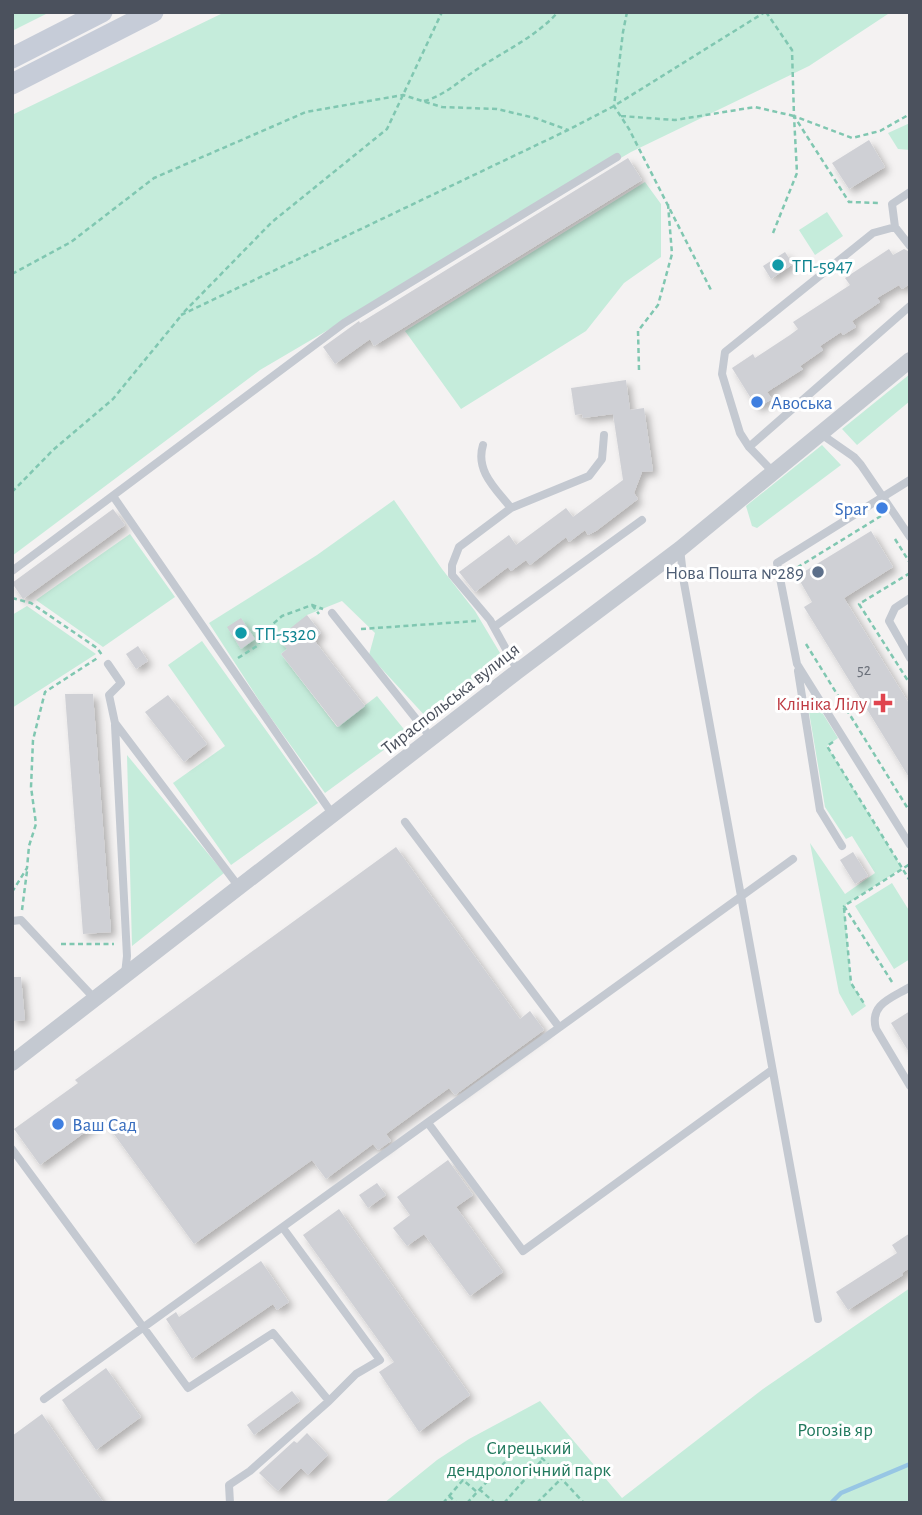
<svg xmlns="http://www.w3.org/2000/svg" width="922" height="1515" font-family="'Alegreya Sans',sans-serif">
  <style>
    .green { fill: #c5ecdb }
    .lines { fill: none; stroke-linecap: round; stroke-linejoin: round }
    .stream { stroke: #97c6e4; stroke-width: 4.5 }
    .building { fill: #cfd0d5; filter: url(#shadow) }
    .path { stroke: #80c7b1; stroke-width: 2.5; stroke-dasharray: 5 3.5; stroke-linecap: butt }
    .lane { stroke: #c4c9d1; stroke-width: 8 }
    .street { stroke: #c4c9d1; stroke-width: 16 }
    .secondary { stroke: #c6ccd8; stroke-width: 21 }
    .culture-dot { fill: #0f9aa8; stroke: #fff; stroke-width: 2.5 }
    .shop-dot { fill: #3f7fe0; stroke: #fff; stroke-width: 2.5 }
    .service-dot { fill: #5c6f8a; stroke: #fff; stroke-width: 2.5 }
    .health-dot { fill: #e0444e; stroke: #fff; stroke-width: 2.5 }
    .labels { text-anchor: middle; stroke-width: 6; stroke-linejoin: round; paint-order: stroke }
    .number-label { font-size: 16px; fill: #6c717b }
    .culture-label { font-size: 19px; fill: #0d838f; stroke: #fff; text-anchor: start }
    .shop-label { font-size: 19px; fill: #366cbe; stroke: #fff; text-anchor: start }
    .service-label { font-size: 19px; fill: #4e5e75; stroke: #fff; text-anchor: end }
    .street-label { font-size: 19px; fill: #4b515d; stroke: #fff }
    .health-label { font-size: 19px; fill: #be3a42; stroke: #fff; text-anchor: end }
    .park-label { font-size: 19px; fill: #21795d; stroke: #fff }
  </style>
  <defs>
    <filter id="shadow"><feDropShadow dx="4.5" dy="4.5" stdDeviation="3.5" flood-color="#0004"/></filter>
  </defs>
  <rect width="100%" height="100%" fill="#f4f2f2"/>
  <path class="green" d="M12,12h38l-38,19z
    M225,12h666l-82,54 -178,86 -371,218 -248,186v-441z
    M910,123v27l-12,-1 -10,-16z
    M645,182l16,22v53l-37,26 -38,48 -125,78 -56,-78z
    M827,212l16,24 -28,19 -16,-25z
    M910,374v27l-53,44 -15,-16z
    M822,445l19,20 -84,63 -5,-2 -6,-20z
    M394,500l48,69 33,42 28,47 -76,60 -58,-63 6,-22 -33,-32 -35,14 -20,34 -6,5 56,73 40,-31 30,37 -82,60 -59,-82 -57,-88 108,-68z
    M130,534l45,63 -72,50 -67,-47z
    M27,606l69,48 -84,54v-93z
    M202,641l116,162 -87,62 -58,-82 52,-37 -57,-81z
    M813,698l25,40 -11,8 75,122 -58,38 7,77 15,23 -14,10 -13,-23 -29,-150 35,51 30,-21 -23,-37 -6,3 -21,-32 -18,-107z
    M127,755l97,118 -92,73z
    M892,883l18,29v47l-16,10 -39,-63z
    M910,1288v215h-526l53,-43 32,-21 71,-38 82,97 141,-109z"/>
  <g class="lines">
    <path class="stream" d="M831,1503l10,-10 69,-29"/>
  </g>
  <path class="building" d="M869,140l16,27 -36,22 -17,-26z
    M628,158l14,22 -268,166 -4,-7 -35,25 -12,-17 36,-26 1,2z
    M889,249l4,6 11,-6 6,3v32l-8,5 -3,-4 -22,13 3,4 -28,19 4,6 -13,8 -2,-3 -21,14 3,4 -23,16 3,3 -36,23 5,7 -15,9 -25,-40 21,-14 2,4 35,-23 8,-6 -5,-7 57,-37 -5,-7z
    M785,252l8,12 -22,15 -8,-13z
    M626,380l4,30 14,-2 9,63 -11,1 -8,21 4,6 -42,32 -8,4 -3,-5 -16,12 -3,-5 -36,28 -4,-5 -15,11 -3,-4 -33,25 -16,-20 50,-37 7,10 50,-37 7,9 50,-37 -10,-66 -30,4 -1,-4 -7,1 -4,-27z
    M113,509l12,16 -102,74 -11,-16z
    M871,531l22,36 -49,31 66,107v74l-106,-172 8,-5 -15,-26z
    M307,615l14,18 -7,7 51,66 -27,21 -57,-73 6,-5 -9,-11z
    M241,618l14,21 -14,10 -14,-22z
    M138,646l10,15 -12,8 -10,-15z
    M65,694h28l18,238 -28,2z
    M168,695l39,49 -23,18 -39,-50z
    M396,847l124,172 10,-8 14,19 -89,65 -6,-7 -63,46 5,7 -13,9 -5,-6 -47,35 -14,-19 -118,84 -91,-125 -63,46 -26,-36 64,-46 -3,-3z
    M853,852l15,24 -13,8 -15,-24z
    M12,977h9l4,43 -13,1z
    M910,1011v43l-19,-31z
    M448,1160l25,35 -17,12 47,65 -33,24 -46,-62 -17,12 -14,-18 17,-13 -13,-18z
    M377,1183l9,12 -18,13 -9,-13z
    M339,1209l131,186 -51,37 -40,-60 15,-10 -91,-127z
    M910,1233v39l-2,-3 -6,4 1,2 -55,35 -12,-18 61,-39 -5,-8z
    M261,1261l28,41 -12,8 -4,-6 -81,55 -26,-40 10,-7 3,5z
    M106,1368l35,49 -45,33 -34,-50z
    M292,1391l8,10 -46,34 -7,-10z
    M42,1414l51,74 11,15h-92v-67z
    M307,1433l21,22 -20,20 -7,-7 -23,23 -19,-18 35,-32 3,2z"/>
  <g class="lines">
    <path class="path" d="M627,12l-4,20 -9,74 15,23 82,161
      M766,12l26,38 2,66 55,86 32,1
      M424,101c20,-5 35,-20 52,-31 28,-19 60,-33 82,-58
      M621,116l54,4 80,-13 39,9
      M773,233l24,-60 -3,-57 58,22 28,-7 30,-17
      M12,274l59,-32 83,-64 152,-66 97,-17 39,12 55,2 38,9 33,12
      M184,312l88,-90 115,-93 55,-117
      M181,315l387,-185 46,-24 151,-94
      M639,370l-1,-39 20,-26 14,-51 -4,-50
      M12,492l41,-42 60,-51 67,-82
      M895,539l15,24
      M790,572l91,-56 1,2
      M910,573l-51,31 51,80
      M12,598l19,5 66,45 5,7
      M312,605l7,9
      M361,629l115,-8
      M806,644l104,168
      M238,658l19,-12 8,-15 17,-15 30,-11 11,4
      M833,742l-6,4 83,135
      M12,892l15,-24 2,-22 7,-22 -5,-37 2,-47 12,-48 54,-35
      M844,908l7,75 14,22
      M22,910l5,-39
      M61,944h53
      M892,982l-48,-76 66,-42
      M479,1489l16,14
      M449,1496l8,7
      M443,1503l20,-23 14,12
      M467,1503l53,-57 23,13 41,44
      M504,1503l39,-44
      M537,1503l25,-25"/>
    <path class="lane" d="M910,192l-18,12 3,23 15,19
      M821,434l33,23 7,8 49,72
      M483,445c-8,26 13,44 28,63
      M749,447l161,-141
      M774,473l-25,-26 -9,-14 -18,-59 3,-22 148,-119 22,-6
      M910,480l-133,83 20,101 113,181
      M113,496l220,319
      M680,549l4,34 134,736
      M12,571l332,-248 273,-166
      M910,598l-15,10 -6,13 21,37
      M332,613l100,126
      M494,627l148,-107
      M108,664l13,19 -12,12 6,28 124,164
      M518,671l-28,-51 -38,-45v-10l7,-18 52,-39 78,-32 13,-17 2,-24
      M798,671l22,139 22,36
      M115,725l12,231 -2,18
      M405,822l154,205
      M12,921l9,-1 73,78
      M910,987c-18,11 -41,17 -34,42l34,57
      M428,1123l95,128 249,-181
      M12,1149l176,239 85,-55 56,68 -79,70 -21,14 1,18
      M283,1228l97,132 -24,14 -27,27
      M44,1399l749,-540"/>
    <path class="street" d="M12,1063l506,-392 162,-122 230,-189"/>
    <path class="secondary" d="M12,58l90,-46
      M12,84l141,-72"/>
  </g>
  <g class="culture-dot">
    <circle cx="778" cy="265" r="7"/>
    <circle cx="241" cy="633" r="7"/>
  </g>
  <g class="shop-dot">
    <circle cx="757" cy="402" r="7"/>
    <circle cx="882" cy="508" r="7"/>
    <circle cx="58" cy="1124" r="7"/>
  </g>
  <circle class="service-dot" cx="818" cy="572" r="7"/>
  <path class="health-dot" d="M879.5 692.5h7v7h7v7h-7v7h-7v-7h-7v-7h7z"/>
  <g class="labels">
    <g class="number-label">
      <text x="864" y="675">52</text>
    </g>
    <g class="culture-label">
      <text x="792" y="272">ТП-5947</text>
      <text x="255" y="640">ТП-5320</text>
    </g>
    <g class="shop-label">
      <text x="771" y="409">Авоська</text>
      <text x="868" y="515" text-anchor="end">Spar</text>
      <text x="72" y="1131">Ваш Сад</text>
    </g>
    <g class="service-label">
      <text x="804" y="579">Нова Пошта №289</text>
    </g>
    <g class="street-label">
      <text transform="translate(450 698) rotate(-38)" y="7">Тираспольська вулиця</text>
    </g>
    <g class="health-label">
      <text x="867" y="710">Клініка Лілу</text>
    </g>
    <g class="park-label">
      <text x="835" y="1436">Рогозів яр</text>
      <text x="529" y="1454">Сирецький<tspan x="529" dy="22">дендрологічний парк</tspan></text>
    </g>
  </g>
  <rect width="922" height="1515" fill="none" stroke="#4b515d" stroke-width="28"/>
</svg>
